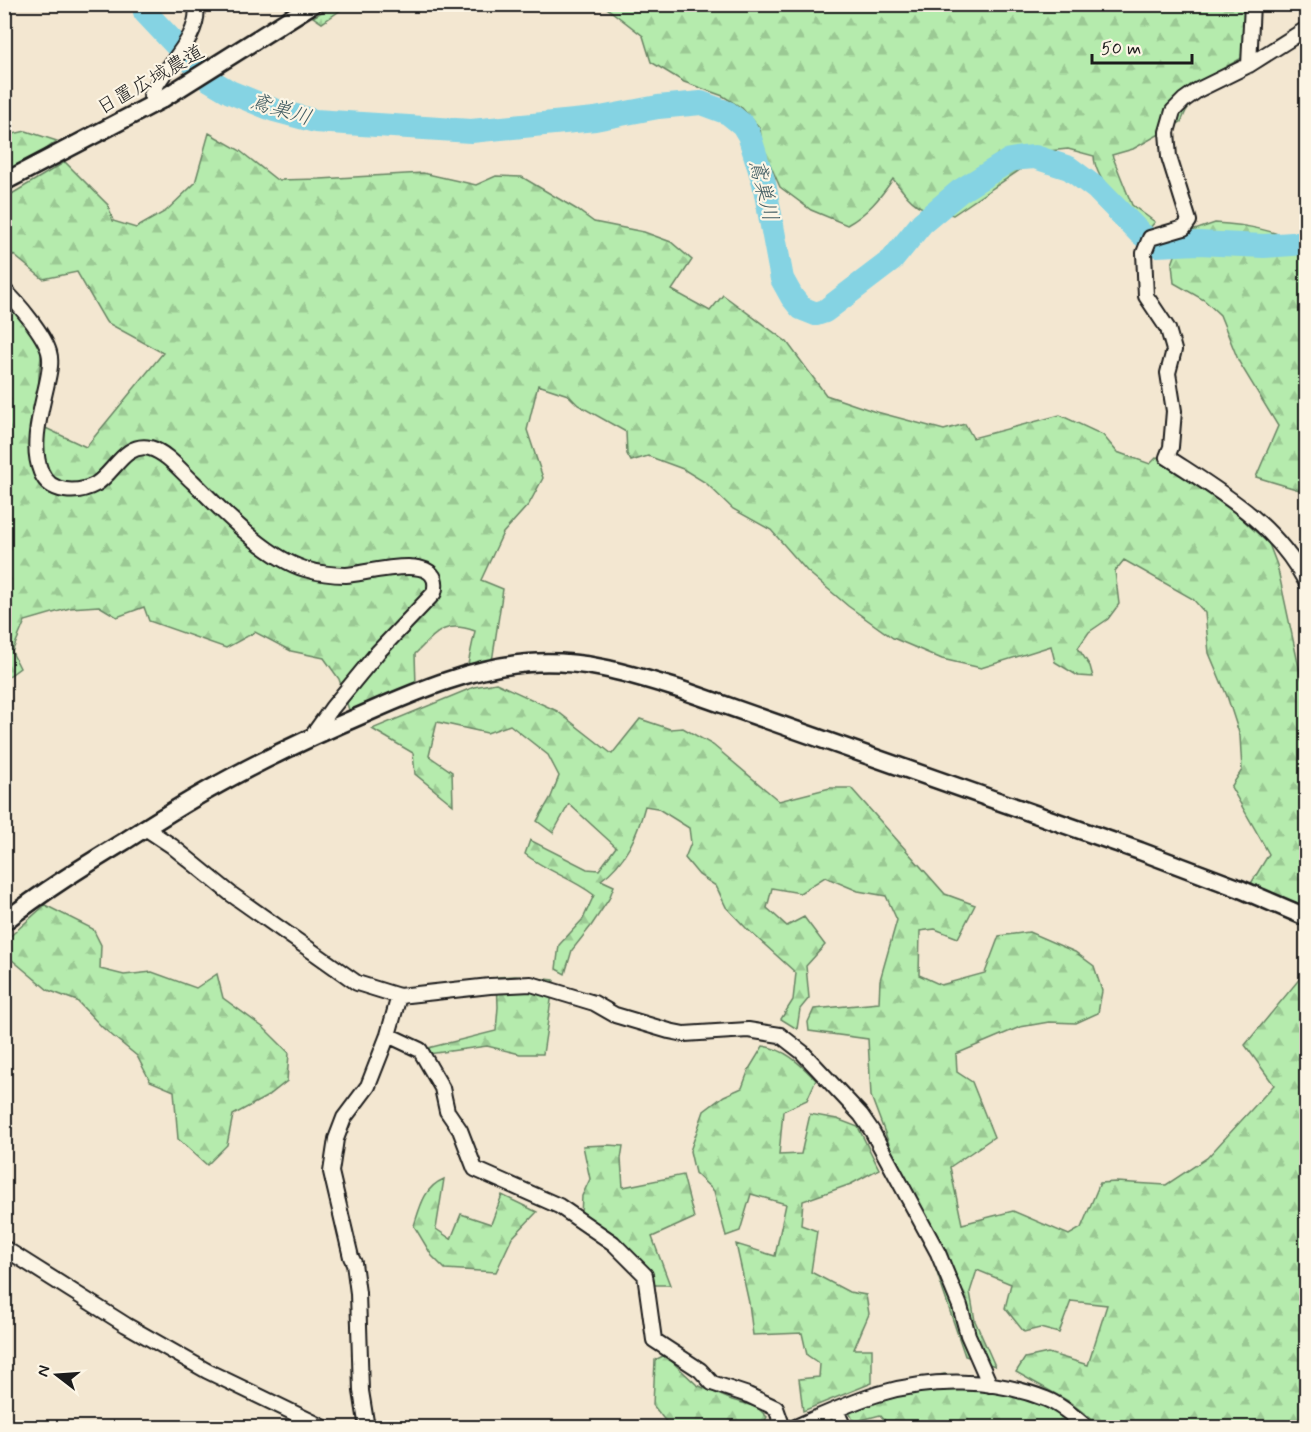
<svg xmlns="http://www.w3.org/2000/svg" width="1311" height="1432" font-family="Mynerve,'Klee One',sans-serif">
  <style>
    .forest { fill: url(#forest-firs); stroke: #688464; stroke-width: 1.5 }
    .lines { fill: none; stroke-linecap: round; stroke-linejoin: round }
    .river { stroke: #85d3e3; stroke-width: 24 }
    .minor-casing { stroke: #1c1c1c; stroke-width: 18 }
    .tertiary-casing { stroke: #1c1c1c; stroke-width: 21 }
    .minor { stroke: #fcf5e5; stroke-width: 14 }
    .tertiary { stroke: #fcf5e5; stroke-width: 16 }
    .labels { text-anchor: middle; stroke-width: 4.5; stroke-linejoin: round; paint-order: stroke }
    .street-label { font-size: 20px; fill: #1c1c1c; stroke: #fcf5e5 }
    .water-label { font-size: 21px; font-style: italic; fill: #415c62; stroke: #fcf5e5 }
  </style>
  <defs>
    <pattern id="forest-firs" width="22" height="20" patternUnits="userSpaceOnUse" patternTransform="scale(1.5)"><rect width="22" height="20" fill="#b5ebad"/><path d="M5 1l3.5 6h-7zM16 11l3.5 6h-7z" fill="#9bc994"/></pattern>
  </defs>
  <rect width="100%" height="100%" fill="#f3e7d1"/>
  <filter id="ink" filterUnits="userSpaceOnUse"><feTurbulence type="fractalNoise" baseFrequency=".0167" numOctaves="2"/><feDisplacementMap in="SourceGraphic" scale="12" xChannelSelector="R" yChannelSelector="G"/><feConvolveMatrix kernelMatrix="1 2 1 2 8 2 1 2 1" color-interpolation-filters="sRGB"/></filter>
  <g filter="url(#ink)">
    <path class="forest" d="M334,5h14l-26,18 -9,-6z
      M603,5h657l-6,46 -44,25 -24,35 -5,11 -48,27 -21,6 20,50 23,17 -7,8c-19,-19 -53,-47 -54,-74l-26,-7 -20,2 -95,64c-37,-7 -36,-6 -60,-36 -13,19 -26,35 -46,46l-36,-15 -31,-23 -18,-41 -2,-18 -18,-20 -19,-12 -39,-14 -33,-20 -8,-26z
      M26,131l31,10 -52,38 -1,-43z
      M209,133l30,17 38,30 43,-1 103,-6 53,12 20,-9 26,1 54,32 18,13 50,10 27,10 21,18 -20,30 38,21 13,-16 64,47 39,53 47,16 71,19 21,-6 8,14 87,-23 43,20 14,17 33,12 7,-7 72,50 40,37 8,21 24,112 5,10v235l-59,-32 22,-36 -38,-67 11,-17 -2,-34 -13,-40 -18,-43 -4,-40 -12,-14 -69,-39 -9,11 4,33 -11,15 -19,13 -11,16 12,18 3,11 -15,-1 -23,-14 -4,-16 -70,22 -39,-9 -49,-21 -45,-32 -41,-35 -36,-41 -38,-21 -27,-26 -23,-14 -35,-13 -17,5 -4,-7 -1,-22 -48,-27 -10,-10 -30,-10 -11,45 16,48 -14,26 -26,29 -22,47 22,9 -12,79 -24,1 8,-38c-31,-11 -39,2 -60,23l1,32 -65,30 -12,-37 -15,-21 -33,-7 -36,-19 -29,16 -77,-27 -5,-14 -27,10 -18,-11 -29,2 -45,13 -13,31 8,16 -15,11 -1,-386 40,35 -5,47 -2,49 49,23 77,-94 -57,-31 -29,-50 -34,7 -38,-31v-50l60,-36 43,43 5,16 23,7 30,-17 29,-28z
      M1215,223c36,2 58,8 91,21v248l-50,-15 22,-51 -39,-64 -19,-47 -16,-15 -30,-17 -2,-19 11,-30z
      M496,683l61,28 55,43 28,-35 30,10 13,-1 30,17 66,56 51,-13h21l94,106 30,11 -17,33 -23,-9 -15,2 -1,44 22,10 44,-12 14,-37 30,-4 46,20 19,14 8,25 -4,22 -22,10 -27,-1 -29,5 -64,27 1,18 15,10 22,55 -44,30 12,57 51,-13 56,24 12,-7 19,-45 16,-1 50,3 41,-27 67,-73 -29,-40 61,-74v456h-204l-34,-26 -52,-29 9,-14 23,-5 40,12 19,-60 -36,-4 -12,32 -19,-5 -16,4 -19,-24 6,-24 -34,-14 -7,22 5,29 20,45 -30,-10 -34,-101 -60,-159 -3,-57 -59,-8 -1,-9 6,-13 65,-6 1,-23 17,-60 -11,-24 -28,-5 -33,-14 -25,16 -28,-5 -5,20 20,18 17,-9 21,28 -19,21 3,32 -9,11 -3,20 -16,-10 12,-19 3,-27 -50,-45 -20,-21 -10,-21 -17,-11 -14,-17 6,-15 -2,-15 -32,-20 -12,-2c-8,30 -19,56 -44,74l13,6 -5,13 -18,27 -19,24 -7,24 -9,-5 3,-24 24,-26 11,-24c-22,-17 -48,-24 -69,-41l5,-14 57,29 12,1 17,-23 -47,-43 -16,29 -16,-12 14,-24 8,-21 -11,-21 -38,-30 -23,8 -50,-11 -8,34 23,16 1,33 -38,-31 -2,-21 -41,-24 102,-42z
      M45,905l48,24 8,16 -1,24 24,6 28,-3 44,16 21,-14 6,24 41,30 25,25 -2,28 -19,15 -35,19 -6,30 -20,20 -29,-26 -4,-48 -24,-10 -13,-25 -34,-28 -26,-27 -29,-11 -43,-36v-13z
      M515,976l39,4 -11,74h-23l-33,-8 -59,8 -8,-4 76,-19 2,-24 -1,-30z
      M763,1046c24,4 36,17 53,34l-9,20 -24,11 -4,44 22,-1 9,-40 27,5 21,8 21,42 -28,15 -48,17 -2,24 16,6 -6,41 38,20 17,3 3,19 -15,35h18v34l-69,28 -4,-32 20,-2 1,-13 -13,-9 -5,-22 -49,2 -4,-32 -13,-59 39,12 11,-52 -35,-10 -11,37 -14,5 -12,-45 -19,-18 -5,-22 14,-40 20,-15 18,-8 7,-19z
      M607,1145l16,1 -2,13 2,28 60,-12 11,43 -42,19 18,48h-24l-65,-70 1,-19 8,-17 -7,-33z
      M444,1179l-8,50 15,10 10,-25 30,10 11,-29 35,17 -25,26 -16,34 -51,-3 -13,-13 -18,-30c6,-19 10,-39 30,-47z
      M665,1355l32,30 35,15 25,7 10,10 -5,10h-92l-17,-22 2,-45z
      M944,1374l31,2 30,5 65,39 10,7h-178l-12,-1 -10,-11 -26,7 -5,-10 51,-29z"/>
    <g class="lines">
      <path class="river" d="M144,4l1,8 63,67 22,13 44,18 41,11 156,10 124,-12 63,-12 43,-4 27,10 15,12 6,10 15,48 18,96 10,18 9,11 15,6 9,-3 67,-51 30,-37 38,-32 50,-31 12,-2 13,-1 34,11 28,21 43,44 16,12 42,-2 66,3 42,-3"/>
      <g class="minor-casing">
        <path id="minor" d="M1306,29l-57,36 -51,25 -14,10 -11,11 -6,21 2,25 20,64 -5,7 -34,10 -6,15 2,43 22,33 6,21 -6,23 6,38 -3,36 -4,10c55,36 107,65 139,125
          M1249,65l3,-61
          M159,101l-8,-6c12,-28 51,-57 45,-91
          M4,290c14,13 40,44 45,62 3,10 0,21 -2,31 -6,28 -17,62 -6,89 9,22 37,22 55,12 18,-11 29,-42 54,-36 17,5 29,21 42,33 30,29 73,76 113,88 13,4 27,6 41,6 21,-1 100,-26 88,18l-56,59 -46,56 -20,28
          M145,828l27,18 59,48 126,89 42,13 91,-10 41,-2 63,19 21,12 54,16 15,3 64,-4 32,5 22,17 59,63 11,16 66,122 22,53 8,29 22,50
          M388,1035l32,15 22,38 5,23 13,19 15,39 84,37 54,37 32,32 9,65 46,30 12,13 36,12 28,13 7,20
          M4,1248l122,77 81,46 118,57
          M836,1410l8,18
          M367,1428l-6,-37 -3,-98 -4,-30 -3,-6 -20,-85 5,-33 8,-21 24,-32 20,-51 11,-39
          M793,1428c28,-12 56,-25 85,-34 53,-16 116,-16 168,5 15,6 29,18 41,29"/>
      </g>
      <g class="tertiary-casing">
        <path id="tertiary" d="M4,182l155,-81 154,-97
          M4,922c38,-30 80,-56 121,-81 28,-18 56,-36 85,-52 51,-29 105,-54 159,-77 50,-22 105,-45 160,-49 55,-4 98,10 150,26l461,162 98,37 68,29"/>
      </g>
      <use href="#minor" class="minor"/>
      <use href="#tertiary" class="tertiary"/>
    </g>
  </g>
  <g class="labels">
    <g class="street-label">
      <text transform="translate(150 79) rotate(-30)" y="7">日置広域農道</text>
    </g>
    <g class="water-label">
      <text transform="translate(281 109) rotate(17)" y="7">鳶巣川</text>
      <text transform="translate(764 190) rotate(76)" y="7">鳶巣川</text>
    </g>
  </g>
  <rect width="1311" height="1432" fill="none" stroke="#fcf5e5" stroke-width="24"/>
  <rect x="12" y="12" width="1287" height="1408" fill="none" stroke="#1c1c1c" stroke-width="2" filter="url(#ink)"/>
  <g transform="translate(57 1375) rotate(287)" stroke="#fcf5e5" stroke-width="4.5" paint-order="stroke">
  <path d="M0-4.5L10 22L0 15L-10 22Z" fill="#1c1c1c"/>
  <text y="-9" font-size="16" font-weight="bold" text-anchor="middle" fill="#1c1c1c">N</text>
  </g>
  <path d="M1092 54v9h100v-9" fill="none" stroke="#1c1c1c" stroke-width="3"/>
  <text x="1101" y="54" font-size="18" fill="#1c1c1c" stroke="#fcf5e5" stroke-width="4.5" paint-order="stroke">50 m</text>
</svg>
